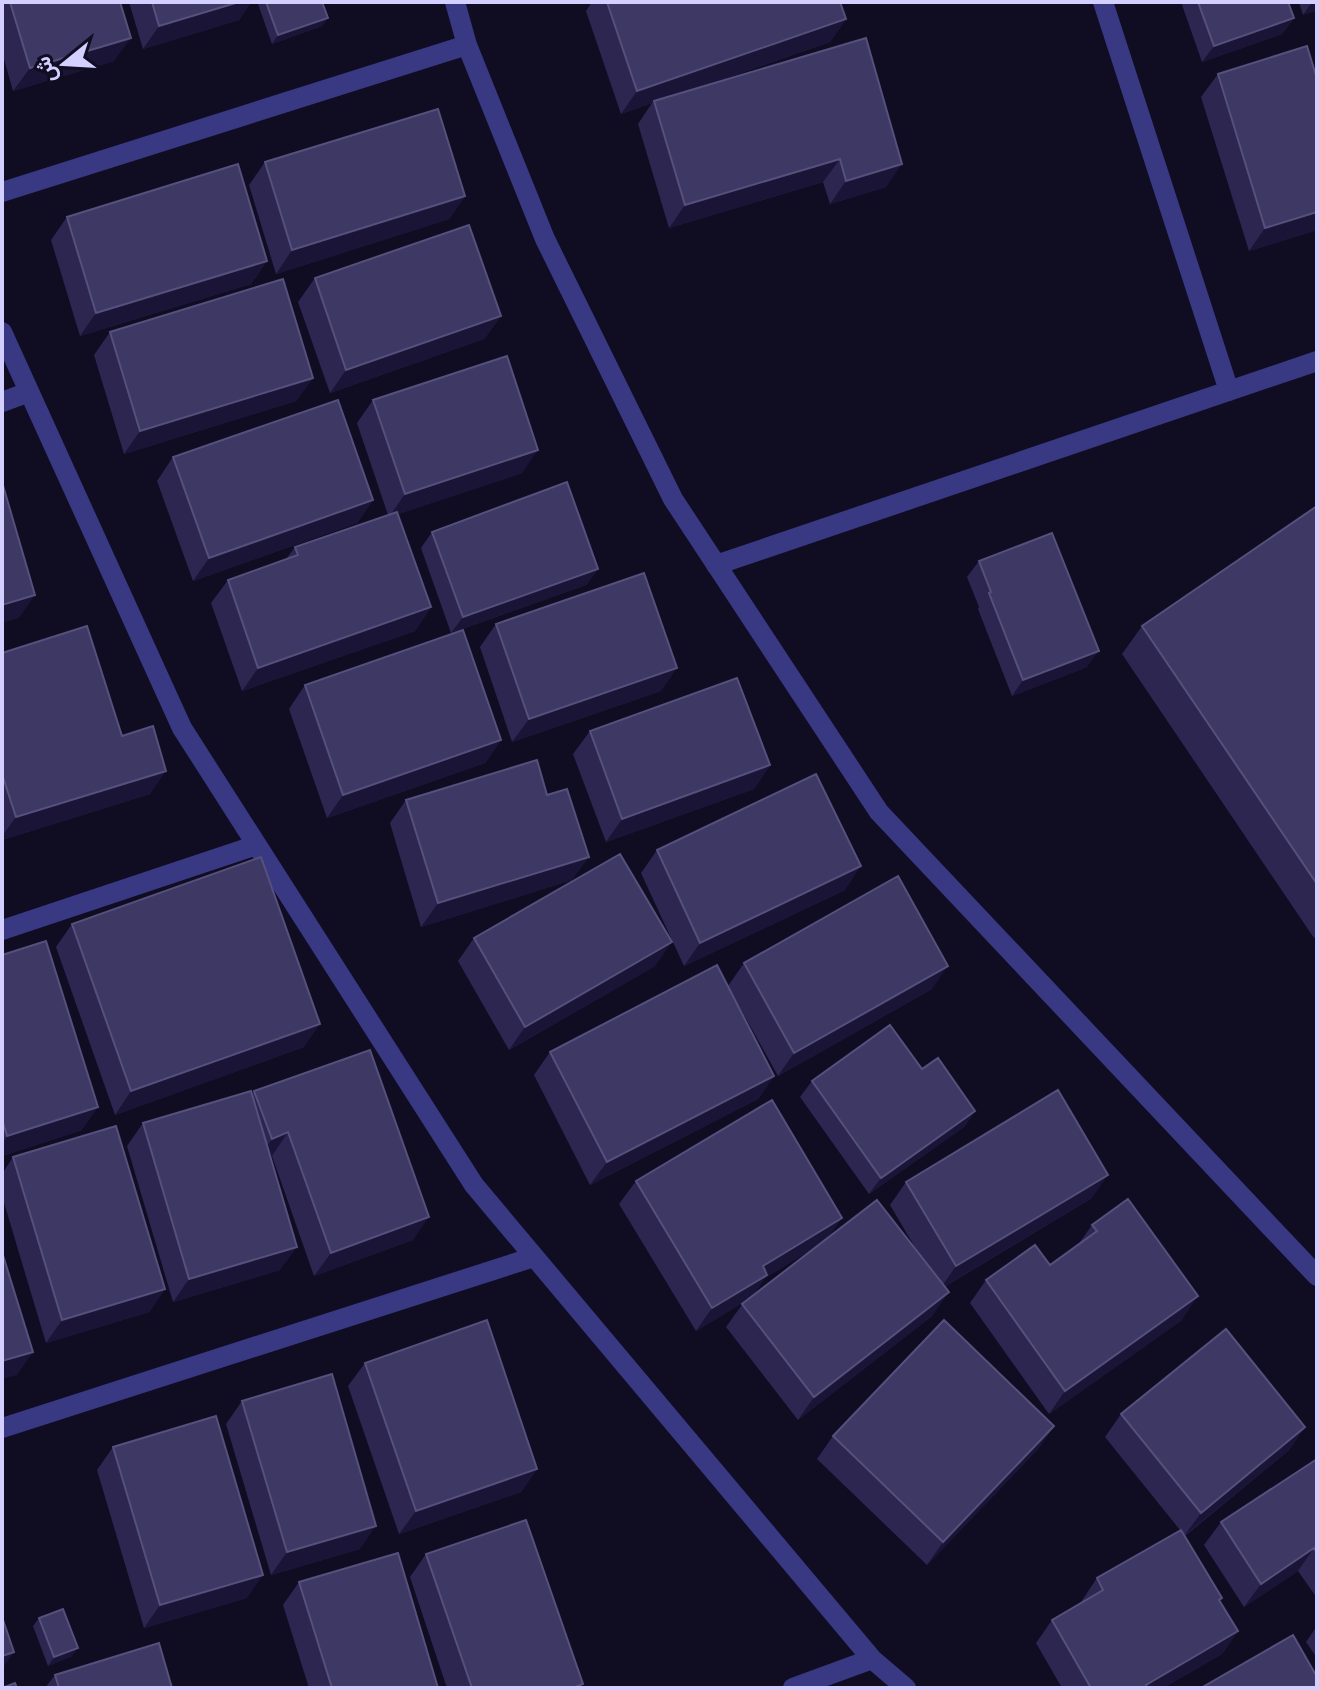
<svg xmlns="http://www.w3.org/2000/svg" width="1319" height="1690" font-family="Inter,Vazirmatn,sans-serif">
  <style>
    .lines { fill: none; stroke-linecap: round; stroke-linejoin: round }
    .minor { stroke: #383883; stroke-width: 20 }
    .wall { fill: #2d2651; fill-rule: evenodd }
    .shaded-wall { fill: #1a1437 }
    .building { fill: #3e3864; stroke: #56507c; stroke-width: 2 }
  </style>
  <rect width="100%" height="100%" fill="#100d23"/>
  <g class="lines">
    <path class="minor" d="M455,2l12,43 78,194 128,260 206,313 438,464
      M1103,2l126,389
      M2,192l465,-147
      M2,332l180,396 292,457 398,474 34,29
      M2,402l27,-10
      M716,565l601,-204
      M2,930l255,-85
      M2,1428l532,-171
      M793,1688l79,-29"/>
  </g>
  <path class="wall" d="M2,2h118l-6,59 -101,30 -11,-39z
    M129,2h122l-12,18 -96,29z
    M260,2h62l6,16 -6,8 -50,18 -14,-40z
    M592,2h248l6,17 -16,23 -141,49 177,-53 20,149 -56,17 -7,-22 -154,46 -31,-104 14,-21 -31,11 -35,-103z
    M1181,2h107l6,16 -12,16 -80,28z
    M1299,2h18l-14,13z
    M1218,74l99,5v151l-68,21 -48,-154z
    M265,162l200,34 -16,23 -173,55 -27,-89z
    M67,217l200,44 -16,23 -171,52 -29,-96z
    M315,278l186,38 -17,23 -154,54 -32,-91z
    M110,332l203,46 -17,23 -172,53 -30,-99z
    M373,400l149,73 -124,41 33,93 -16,24 -173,60 -31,-88 17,-23 58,-21 9,-12 93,-32 -31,-92z
    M173,457l200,43 -16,23 -164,58 -36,-100z
    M1317,506v430l-3,2 -192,-284 20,-28z
    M432,532l166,37 -12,16 -135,48 -30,-85z
    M979,561l108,106 -75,29 -34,-87 1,-2 -12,-30z
    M496,624l165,67 -149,51 -32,-95z
    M2,653l120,83 28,58 -148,46z
    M305,685l196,55 -16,23 -158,55 -38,-109z
    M590,731l180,34 -16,24 -148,53 -33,-88z
    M406,800l166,80 -151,47 -31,-104z
    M657,850l188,40 -161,76 -43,-93z
    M72,924l232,123 -189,68 -59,-168z
    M474,938l181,28 -146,84 -51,-89z
    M2,955l80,175 -80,26z
    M744,963l188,26 -154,87 -50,-90z
    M550,1052l224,24 -16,23 -168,86 -56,-110z
    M922,1069l53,42 -11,16 -95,67 -69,-97 12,-16z
    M254,1091l159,149 -99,36 -42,-120h-2l10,114 -107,32 -46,-156 16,-23 109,-29z
    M13,1157l152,132 -16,23 -103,31 -44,-147v-22z
    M636,1181l193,56 90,17 -29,-49 16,-23 186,16 -148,89 -12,29 -134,104 -72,-93 18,-25 -48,29 -77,-127zM814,1248l-61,47 12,-17z
    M1092,1225l90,95 -133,94 -79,-111 16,-23 64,-15 28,-20z
    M365,1363l172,106 -16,23 -122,42 -51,-148z
    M242,1401l118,148 -89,26 -45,-151z
    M1121,1414l184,13 -16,23 -104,86 37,62 -2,3 18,30 -16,23 -59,34h-101l-26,-45 16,-23 29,-17v-1l16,-24 83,-48 -75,-93z
    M1054,1426l-16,23 -111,116 -110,-106 16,-23z
    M113,1447l134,151 -103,30 -47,-158z
    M1317,1459v139l-19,-27 -54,36 -40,-62 17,-23z
    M426,1554l157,130 -2,4h-134l-37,-111z
    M299,1582l139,106h-129l-26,-83z
    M39,1618l33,38 -24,10 -15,-40z
    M1317,1626v32l-11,-16z
    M55,1675l117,13h-127z"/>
  <path class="shaded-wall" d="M239,2h12l-12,18 -96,29 16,-23z
    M1312,2h5v9l-14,4z
    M328,18l-6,8 -50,18 6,-9z
    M1294,18l-12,16 -80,28 12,-16z
    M846,19l-16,23 -176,61v-2l-2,2 -31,11 16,-23z
    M131,38l-17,23 -101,30 17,-23z
    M840,159l-17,23 -154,46 16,-23z
    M902,164l-16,23 -56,17 16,-23z
    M465,196l-16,23 -173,55 16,-24z
    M1317,212v18l-68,21 16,-23z
    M267,261l-16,23 -171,52 16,-23z
    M501,316l-17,23 -154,54 16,-23z
    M313,378l-17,23 -172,53 16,-23z
    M538,450l-16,23 -133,44 16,-23z
    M373,500l-16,23 -164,58 16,-23z
    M598,569l-12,16 -135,48 12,-16z
    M35,595l-16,23 -17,5v-18z
    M431,607l-16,24 -173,60 16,-23z
    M1099,651l-12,16 -75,29 11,-16z
    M677,668l-16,23 -149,51 17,-23z
    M501,740l-16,23 -158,55 16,-23z
    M770,765l-16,24 -148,53 16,-23z
    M166,771l-16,23 -148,46v-4l14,-19z
    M589,857l-17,23 -151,47 17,-24z
    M861,866l-16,24 -161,76 16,-23z
    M672,942l-17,24 -146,84 16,-23z
    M948,966l-16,23 -154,87 16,-23z
    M320,1024l-16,23 -189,68 16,-24z
    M774,1076l-16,23 -168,86 17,-23z
    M98,1107l-16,23 -80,26v-12l5,-8z
    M975,1111l-11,16 -95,67 12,-16z
    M288,1132l-16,24 -17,6 17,-23z
    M1108,1175l-16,23 -152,91 16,-23z
    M429,1217l-16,23 -99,36 17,-23z
    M842,1218l-16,23 -61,37 -14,20 -55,33 16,-23 51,-42z
    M297,1247l-17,23 -107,32 16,-23z
    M165,1289l-16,23 -103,31 16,-23z
    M949,1292l-17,24 -134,104 16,-23z
    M1198,1296l-16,24 -133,94 16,-23z
    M33,1352l-16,23 -15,4v-18z
    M1054,1426l-16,23 -111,116 16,-23z
    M1305,1427l-16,23 -105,86 17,-23z
    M537,1469l-16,23 -122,42 17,-23z
    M376,1526l-16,23 -89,26 16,-23z
    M1314,1548l-16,23 -54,36 17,-23z
    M263,1575l-16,23 -103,30 16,-23z
    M1238,1631l-16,23 -59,34h-20l3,-3z
    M78,1648l-6,8 -24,10 6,-9z
    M14,1652l-12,17v-13z"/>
  <path class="building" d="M10,2h110l11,36 -101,30z
    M152,2h87l-80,24z
    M266,2h56l6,16 -50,17z
    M607,2h233l6,17 -209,72z
    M1198,2h90l6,16 -80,28z
    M866,38l36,126 -56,17 -6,-22 -155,46 -31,-104z
    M1307,46l10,33v133l-52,16 -47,-154z
    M438,109l27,87 -173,54 -27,-88z
    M238,164l29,97 -171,52 -29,-96z
    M469,225l32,91 -155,54 -31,-92z
    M283,279l30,99 -173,53 -30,-99z
    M507,356l31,94 -133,44 -32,-94z
    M338,400l35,100 -164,58 -36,-101z
    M2,482l33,113 -33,10z
    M567,482l31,87 -135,48 -31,-85z
    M1317,506v378l-175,-258z
    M397,512l34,95 -173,61 -30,-88 70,-25 -3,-8z
    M1052,533l47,118 -76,29 -34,-87 2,-1 -12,-31z
    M644,573l33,95 -148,51 -33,-95z
    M87,626l35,110 31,-10 13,45 -150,46 -14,-43v-121z
    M463,630l38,110 -158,55 -38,-110z
    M737,678l33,87 -148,54 -32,-88z
    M537,760l10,35 20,-6 22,68 -151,46 -32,-103z
    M816,774l45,92 -161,77 -43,-93z
    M620,854l52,88 -147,85 -51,-89z
    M261,857l59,167 -189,67 -59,-167z
    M898,876l50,90 -154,87 -50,-90z
    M46,941l52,166 -91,29 -5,-17v-164z
    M717,965l57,111 -167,86 -57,-110z
    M890,1025l32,44 16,-11 37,53 -94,67 -69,-97z
    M370,1050l59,167 -98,36 -43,-121 -16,7 -18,-48z
    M1058,1090l50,85 -152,91 -50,-84z
    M251,1091l46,156 -108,32 -46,-156z
    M772,1100l70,118 -79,48 4,9 -55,33 -76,-127z
    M116,1126l49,163 -103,31 -49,-163z
    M1128,1199l70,97 -133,95 -79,-111 49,-35 15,20 47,-34 -5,-6z
    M877,1200l72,92 -135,105 -72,-93z
    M2,1252l31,100 -31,9z
    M487,1320l50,149 -121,42 -51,-148z
    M944,1320l110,106 -111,116 -110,-106z
    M1226,1329l79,98 -104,86 -80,-99z
    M332,1374l44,152 -89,26 -45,-151z
    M216,1416l47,159 -103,30 -47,-158z
    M1317,1459v94l-3,-5 -53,36 -40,-62z
    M526,1520l57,164 -11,4h-100l-46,-134z
    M1181,1530l41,68 -3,2 19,31 -92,54 2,3h-57l-39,-68 51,-30 -6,-12z
    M398,1553l40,135h-106l-33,-106z
    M63,1609l15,39 -24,9 -15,-39z
    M2,1617l12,35 -12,4z
    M1293,1635l24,42v11h-116z
    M159,1643l13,45h-113l-4,-13z
    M15,1683l2,5h-15z"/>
  <rect width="1319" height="1690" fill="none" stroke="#d3cfff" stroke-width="8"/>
  <g transform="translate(64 64) rotate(252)" stroke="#100d23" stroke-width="6" paint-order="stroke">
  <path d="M0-6L14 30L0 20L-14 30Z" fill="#d3cfff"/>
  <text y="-12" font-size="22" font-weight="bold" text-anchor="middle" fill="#d3cfff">ش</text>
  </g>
</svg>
